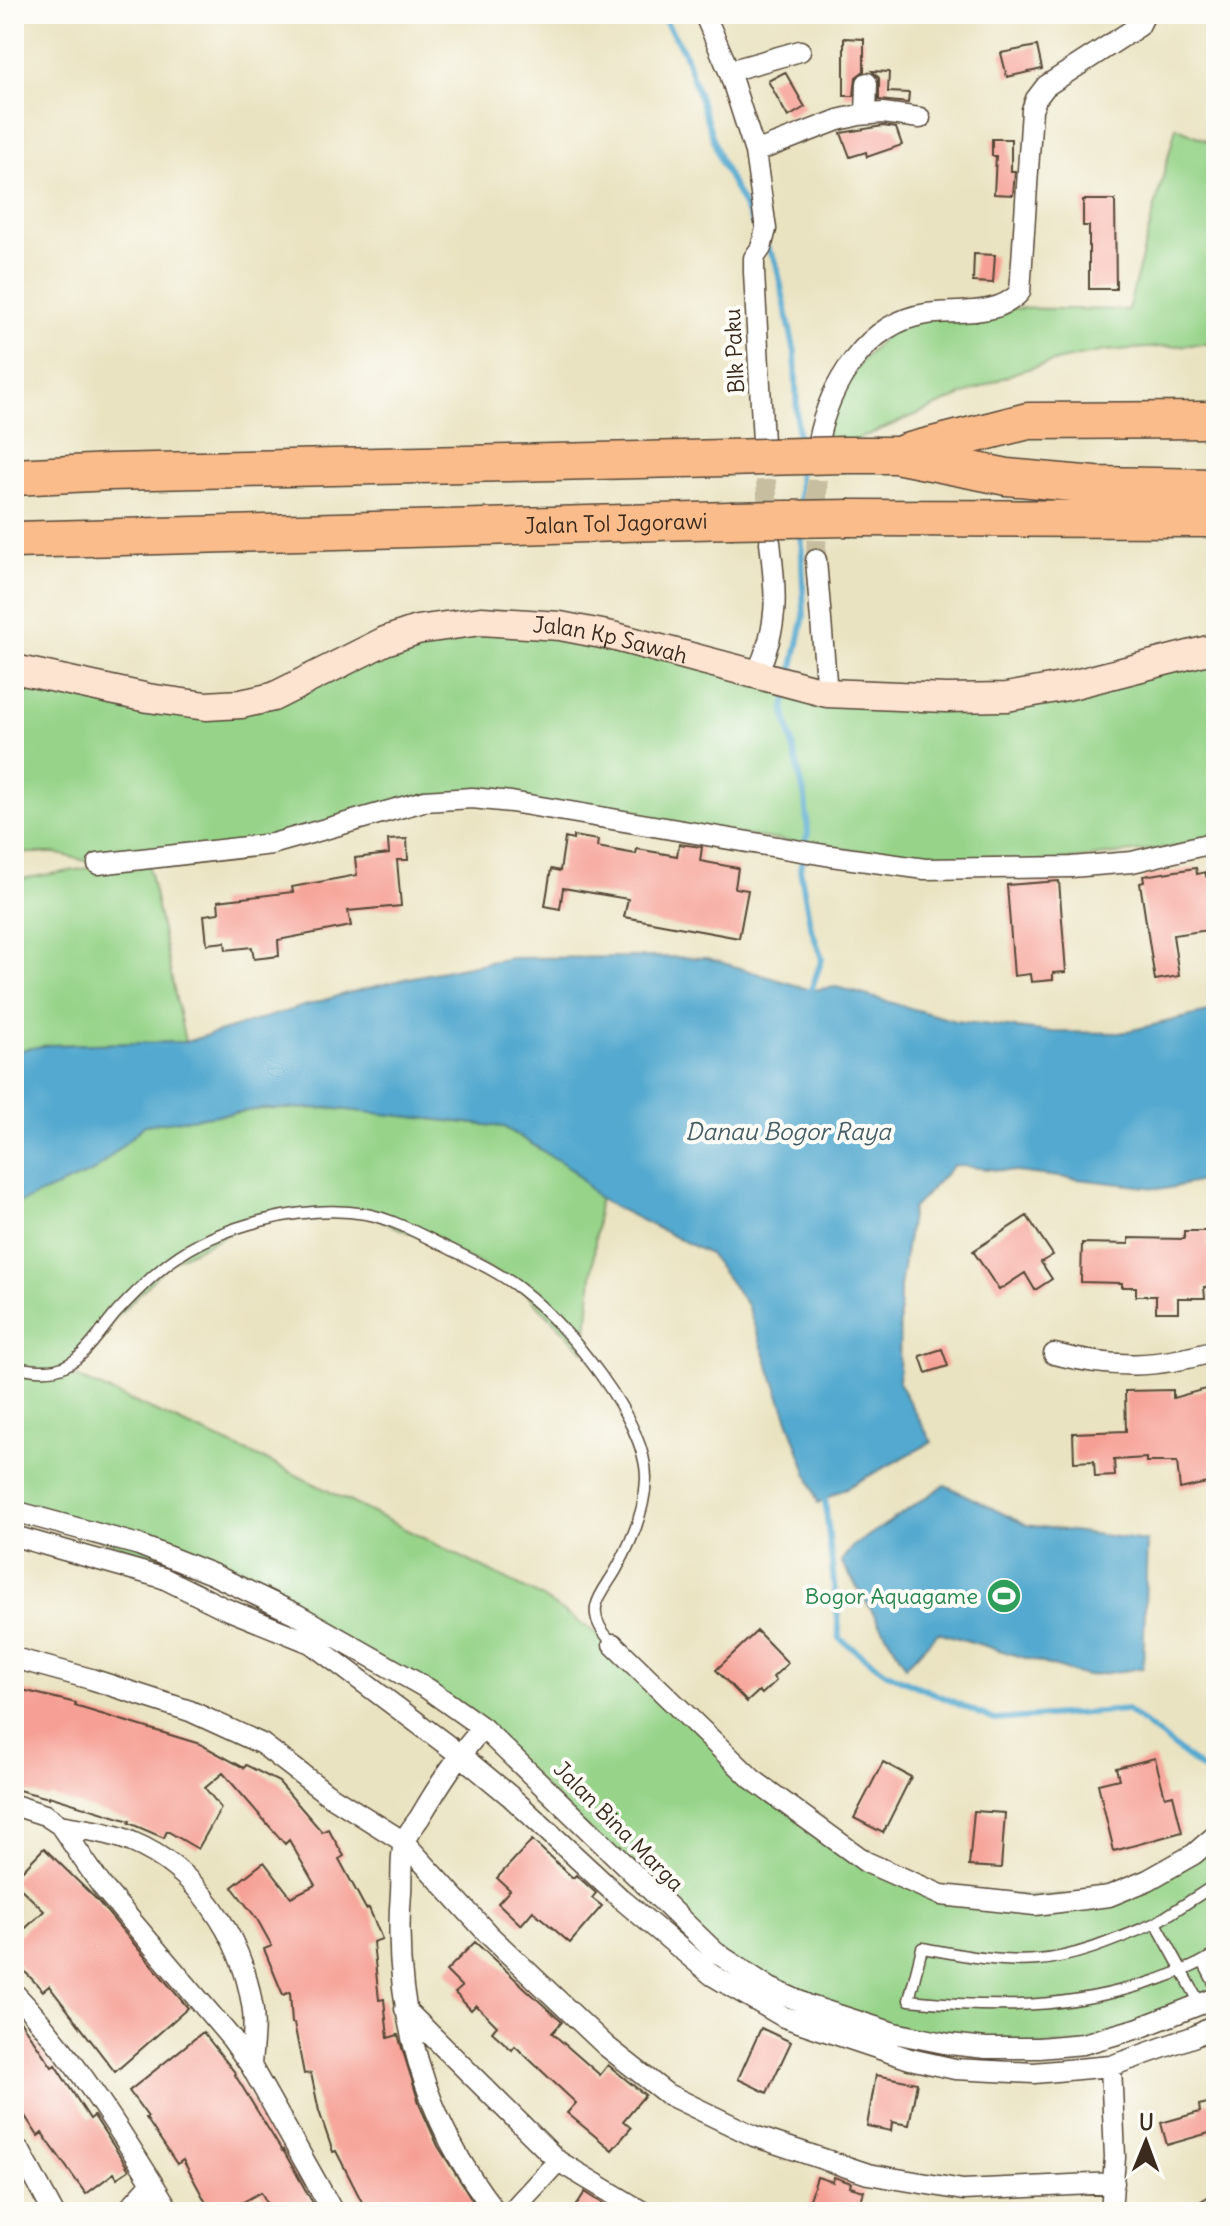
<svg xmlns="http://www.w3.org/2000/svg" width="1230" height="2226" font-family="Delius,sans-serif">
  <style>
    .green { fill: #97d48a; stroke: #697f54; stroke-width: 2 }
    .water { fill: #53a9cf; stroke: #476a76; stroke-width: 2 }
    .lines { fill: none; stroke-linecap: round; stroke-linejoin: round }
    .stream { stroke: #53a9cf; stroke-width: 6 }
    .building { fill: #f6a095 }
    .street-tunnel { stroke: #c7bea0; stroke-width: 20; stroke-dasharray: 20 10; stroke-linecap: butt }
    .lane-casing { stroke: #554636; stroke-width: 13 }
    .street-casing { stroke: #554636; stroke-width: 23 }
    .secondary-casing { stroke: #554636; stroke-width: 31 }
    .highway-casing { stroke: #554636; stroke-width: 39 }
    .lane { stroke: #fff; stroke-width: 10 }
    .street { stroke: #fff; stroke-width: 20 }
    .secondary { stroke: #fde4d1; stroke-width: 28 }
    .highway { stroke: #fabc8b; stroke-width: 36 }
    .highway-bridge-casing { stroke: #554636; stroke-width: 39; stroke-linecap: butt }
    .highway-bridge { stroke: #fabc8b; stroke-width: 36 }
    .labels { text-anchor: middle; stroke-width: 8; stroke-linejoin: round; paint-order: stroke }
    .street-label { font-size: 22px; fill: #3b2a1e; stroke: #fdfcf7 }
    .leisure-label { font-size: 22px; fill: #27864d; stroke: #fdfcf7; text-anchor: end }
    .water-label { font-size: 24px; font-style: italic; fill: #455d65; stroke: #fdfcf7 }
  </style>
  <rect width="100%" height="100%" fill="#fdfcf7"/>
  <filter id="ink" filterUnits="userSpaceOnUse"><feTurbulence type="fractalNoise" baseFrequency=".0125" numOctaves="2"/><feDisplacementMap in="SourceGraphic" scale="16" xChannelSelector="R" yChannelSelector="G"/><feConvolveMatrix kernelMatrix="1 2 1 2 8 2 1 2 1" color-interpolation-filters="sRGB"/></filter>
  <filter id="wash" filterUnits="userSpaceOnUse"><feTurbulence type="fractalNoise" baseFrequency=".006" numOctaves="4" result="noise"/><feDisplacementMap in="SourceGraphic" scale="32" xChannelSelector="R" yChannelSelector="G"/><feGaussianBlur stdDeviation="1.8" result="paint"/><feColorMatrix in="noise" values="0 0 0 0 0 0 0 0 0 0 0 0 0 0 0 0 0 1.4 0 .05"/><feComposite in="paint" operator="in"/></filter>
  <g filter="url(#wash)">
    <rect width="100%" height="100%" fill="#eae3c1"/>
    <path class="green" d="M1176,127l40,18v198l-111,8 -41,8 -47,13 -199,84 14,-63 68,-73 91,-12 137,2z
      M481,621l276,52 252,23 207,-48v194l-226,27 -518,-71 -200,46 -125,15 38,183 -136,3 -35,6v-171l99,-16h-15l-43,-11h-41v-184l227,35 144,-63z
      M328,1108l176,19 68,42 27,30 -14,153 -62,-62 -45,-27 -111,-49 -57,-1 -58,9 -82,40 -94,97 -18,10 208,91 270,134 77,50 139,135 114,83 75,33 168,1 107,-61v163l-133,46 -97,4 -176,-42 -95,-54 -232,-224 -271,-154 -198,-62v-307l79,-33 51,-47 118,-16z"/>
    <path class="water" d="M657,957l50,1 104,32 26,-3 118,34 97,11 68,1 96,-23v168l-52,11 -210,-24 -42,44 -12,78 -1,97 33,58 -114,61 -71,-198 -38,-51 -110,-55 -27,-30 -68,-42 -176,-19 -66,1 -117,16 -52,47 -79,33v-154l35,-6 136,-3 159,-48 69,-17 97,-19z
      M945,1485l81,40 121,16 -4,127 -57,8 -148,-44 -32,34 -65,-105 12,-15z"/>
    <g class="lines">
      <path class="stream" d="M661,14l23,38 37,110 39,75
        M766,246l10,16 19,91 3,93
        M799,469l1,37
        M791,676l13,-60 -3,-87
        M788,691l-4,17 21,90 3,34 -8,37 10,55 12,35 -11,31 -5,2
        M824,1491l16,148 47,34 108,47 132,-10 89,70"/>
    </g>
    <g id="blocks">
      <path class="building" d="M844,38l20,1v32l-8,6 -2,19h-10z
        M1037,46l5,23 -35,8 -6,-24z
        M872,71l17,1 -1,20 21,1 -1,10 -29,-3v-22z
        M785,72l20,35 -17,10 -20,-36z
        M883,126l13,2 6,17 -35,12 -1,-5 -16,5 -9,-24z
        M992,139h19v32h4l-2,24 -19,-1 2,-38h-4z
        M1083,200h32l1,89h-27v-63h-6z
        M974,254l21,1 -2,28 -20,-1z
        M573,836l25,4 -1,7 39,7 1,-5 40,7 2,-12 23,3 -2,14 38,7 -3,20 13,2 -9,48 -115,-21 4,-18 -65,-11 -3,21 -15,-3 6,-37 9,2 5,-33 8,2z
        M407,839l1,21h-11l4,46 -53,5 3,15 -73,14 1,16 -25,3 -2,-12 -26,3 -1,-8 -18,2 -3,-29 15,-2 -1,-12 75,-9 -1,-5 65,-12 -2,-17 34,-4 -1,-14z
        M1196,868l1,6 9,-2v4l10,-2v55l-43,6 6,41 -24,4 -15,-97 4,-1 -1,-6z
        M1059,881l7,91 -13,1v7l-22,2 -1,-8 -16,2 -7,-91z
        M1027,1216l26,39 -12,7 11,17 -17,11 -10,-17 -26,17 -26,-39z
        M1184,1231h24v16h8v39l-12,1 1,11h-27v14h-22v-16h-20v-9h-14v-4l-41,-1 1,-39 47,1v-6l55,1z
        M942,1349l6,17 -22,7 -6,-17z
        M1216,1386v95l-36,8 -3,-27h-31v-4l-32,2 1,16 -20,1 -1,-16 -20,1 -1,-29 53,-2 -1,-40 48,-1v8z
        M757,1631l31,32 -15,14 3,4 -14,13 -3,-3 -12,11 -31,-32z
        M14,1688l62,15 -1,3 125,38 44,24 2,-3 33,17 43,50 6,-3 16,27 -5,3 27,50 3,-1 13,31 -9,3 6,58 5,-1 4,39 10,-3 22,71 18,40 42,66h-113l-31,-61 -3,1 -14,-41 -8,-38 -7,1 -10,-51h-2l-2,-31 -7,3 -19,-46 8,-3 -15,-27 -25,-32 32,-25 27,35 24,-12 -26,-45 -4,4 -62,-71 -18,15 16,20 -23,41 -31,-18 -3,7 -35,-15 1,-2 -81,-25v2l-35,-9z
        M1155,1758l10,39 8,-2 9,37 -68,19 -16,-67 21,-5 -3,-11z
        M883,1762l28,15 -28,56 -29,-15z
        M974,1811l31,2 -4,55 -32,-2z
        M532,1840l41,38 3,-3 20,18 -4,5 10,8 -32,37 -37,-32 -12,14 -23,-22 12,-13 -13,-12z
        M44,1848l53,52 91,108 -73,64 -66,-86 -6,5 -29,-31v-21l30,-28 -30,-29v-3z
        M475,1942l87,80 -10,11 48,42 8,-10 37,30 -22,26 8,7 -19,22 -45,-37 9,-10 -61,-57 -3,4 -20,-18 5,-6 -21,-21 -5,5 -16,-17 7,-6 -16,-16z
        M14,2012l38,55 3,-2 35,54 4,-3 30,46 5,8 -12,8 -3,-5 -28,21 -44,-61 -4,3 -24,-37z
        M761,2028l30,14 -24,51 -29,-14z
        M203,2032l33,42 -1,1 47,76 1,-1 35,62h-46l-11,-20 -36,20h-14l-28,-52 -6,4 -31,-46 2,-1 -19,-26z
        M876,2075l41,8 -8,42 -17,-3 -1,9 -24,-5z
        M1216,2101v30l-49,14 -6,-22 39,-11 -1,-7z
        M817,2177l16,5 1,-5 17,6 -1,4 14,4 -6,21h-52z
        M585,2192l25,16 -3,4h-35z
        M1216,2192v20h-33z"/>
    </g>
  </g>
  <g filter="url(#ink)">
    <use href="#blocks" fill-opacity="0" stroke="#554636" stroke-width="2"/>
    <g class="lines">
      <path class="street-tunnel" d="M764,450l5,76
        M816,560l2,-112"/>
      <g class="lane-casing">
        <path id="lane" d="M14,1367c13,2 28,5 42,2 27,-6 44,-38 61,-57 16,-17 34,-36 53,-50 49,-37 134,-58 196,-48 24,4 56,21 78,32 26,13 56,26 79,45 44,34 124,130 123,188 -1,31 -15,64 -30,91 -6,11 -18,25 -20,37 -2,16 8,26 17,37
          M1156,1923c-37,15 -78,34 -118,37 -39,3 -78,-5 -116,-12l-13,52c88,9 159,9 245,-19 22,-8 43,-14 62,-28
          M1203,1962l13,25
          M1201,2005l-45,-82 60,-39"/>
      </g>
      <g class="street-casing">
        <path id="street" d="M707,14v6l22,51 26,81 11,77 -5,19 -7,10v14l9,170
          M729,71l71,-20
          M866,114l1,-31
          M755,152l83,-32 21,-5 24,-2 37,5
          M818,441c11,-55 48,-119 109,-127 30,-4 71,3 93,-22l12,-182 4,-11 10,-13 93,-60 6,-12
          M816,560l11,133
          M757,673c23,-49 19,-79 13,-131
          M98,864l174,-20 152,-43 48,-3 39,4 320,54 94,13 146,-2 61,-5 84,-20
          M1054,1354c61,15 101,14 162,-3
          M14,1511l125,34 73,29 84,40 132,75 55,39 232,224 55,36 40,18 84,27 55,11 37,4h53l44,-4 56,-16 77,-30
          M14,1536l149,42 61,30 87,35 148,111 51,42 110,102 92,77 72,42 126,42 45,10 79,4 77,-7 84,-30 21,-11
          M613,1644l139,135 114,83 75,33 94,10 74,-9 39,-16 46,-26 22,-19
          M14,1658l77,21 99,32 72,33 64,49 78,49 85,93 117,111 61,48 87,42 114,38 95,16 151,-7
          M483,1728c-25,27 -44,57 -63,89 -5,8 -14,17 -16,26 -4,15 -2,34 -3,49 -9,114 23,230 95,320
          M14,1805l31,10 15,10 41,60 130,153 20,28 82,146
          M60,1825c24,5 50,7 72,17 65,27 109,94 120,162 4,20 0,42 -1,62
          M14,1993c61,64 110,143 156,219
          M405,2009l153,152 85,51
          M20,2151l33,61
          M126,2212l26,-29
          M511,2212l47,-51
          M1111,2212l4,-55 -4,-91"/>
      </g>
      <g class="secondary-casing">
        <g id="secondary">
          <path id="s1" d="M14,669l134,29 58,8 35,-2 32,-7 112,-56 32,-11 64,-9 79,5 52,10 215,57 119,5 61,-1 60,-11 149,-38"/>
        </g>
      </g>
      <g class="highway-casing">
        <g id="highway">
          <path d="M906,452l122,-31 188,-1"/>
          <path d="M845,455h51l111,22 88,8 121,2"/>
          <path d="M14,477l96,-5 616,-14"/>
          <path d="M851,518l365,1"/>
          <path id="s2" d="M14,540l716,-20"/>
        </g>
      </g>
      <use href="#lane" class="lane"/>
      <use href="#street" class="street"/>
      <use href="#secondary" class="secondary"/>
      <use href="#highway" class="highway"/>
      <g class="highway-bridge-casing">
        <path id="highway-bridge" d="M726,458l119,-3
          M730,520l121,-2"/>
      </g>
      <use href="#highway-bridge" class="highway-bridge"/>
    </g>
  </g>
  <defs>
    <g id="stadium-disc" transform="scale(1.8)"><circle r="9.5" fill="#2e9e5b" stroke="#fdfcf7"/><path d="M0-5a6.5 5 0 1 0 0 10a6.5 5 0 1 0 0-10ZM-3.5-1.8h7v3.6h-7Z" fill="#fff"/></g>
  </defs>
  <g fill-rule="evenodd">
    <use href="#stadium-disc" x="1004" y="1596"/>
  </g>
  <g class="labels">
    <g class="street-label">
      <text transform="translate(734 351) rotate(-93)" y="8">Blk Paku</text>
      <text dy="8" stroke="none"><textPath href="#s2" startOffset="602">Jalan Tol Jagorawi</textPath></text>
      <text dy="8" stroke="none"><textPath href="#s1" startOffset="618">Jalan Kp Sawah</textPath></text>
      <text transform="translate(619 1826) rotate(45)" y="8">Jalan Bina Marga</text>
    </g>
    <g class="leisure-label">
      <text x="978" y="1604">Bogor Aquagame</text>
    </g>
    <g class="water-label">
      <text x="788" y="1140">Danau Bogor Raya</text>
    </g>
  </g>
  <rect width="1230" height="2226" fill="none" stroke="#fdfcf7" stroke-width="48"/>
  <g transform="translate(1146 2142) rotate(1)" stroke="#fdfcf7" stroke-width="6" paint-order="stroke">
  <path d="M0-6L14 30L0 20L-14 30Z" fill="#3b2a1e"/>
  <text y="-12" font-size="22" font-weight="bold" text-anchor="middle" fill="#3b2a1e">U</text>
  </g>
</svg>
